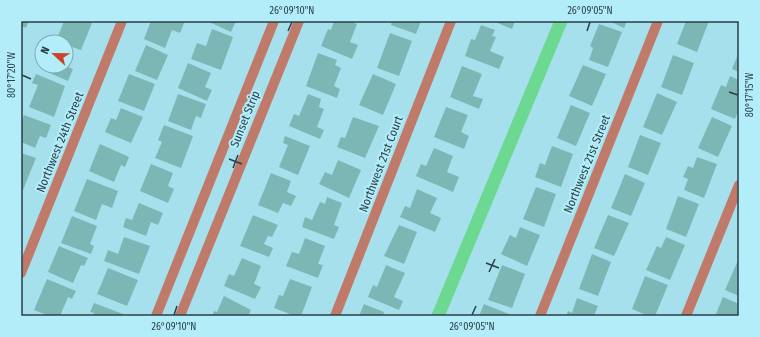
<svg xmlns="http://www.w3.org/2000/svg" width="760" height="337" font-family="'Fira Sans Condensed',sans-serif">
  <style>
    .lines { fill: none; stroke-linecap: round; stroke-linejoin: round }
    .canal { stroke: #6cd892; stroke-width: 13 }
    .building { fill: #7db7b5 }
    .minor { stroke: #c07a6a; stroke-width: 10 }
    .ticks { fill: none; stroke: #283f45; stroke-width: 1.5 }
    .labels { text-anchor: middle; stroke-width: 4; stroke-linejoin: round; paint-order: stroke }
    .street-label { font-size: 12px; fill: #283f45; stroke: #b4edfa }
    .neatline { fill: none; stroke: #283f45; stroke-width: 1.5 }
    .ticks-label { font-size: 10px; text-anchor: middle; fill: #283f45 }
  </style>
  <rect width="100%" height="100%" fill="#a7e0ed"/>
  <g class="lines">
    <path class="canal" d="M438,316l123,-295"/>
  </g>
  <path class="building" d="M21,21h8l-3,7 -5,-2z
    M64,21h22l6,2 -11,27 -15,-5v-3l-10,-1z
    M151,21h34l-5,12 -8,-3 -7,18 -21,-9z
    M207,21h29l-5,11z
    M334,21h15l8,3 -7,18 8,3 -6,14 -31,-13 7,-17 3,1z
    M392,21h29l-5,13 -25,-9z
    M493,21h22l-3,8z
    M609,21h18l-3,7z
    M686,21h23l-12,31 -20,-8z
    M599,24l23,8 -14,35 -19,-7 4,-12 -3,-2z
    M481,25l14,5 -3,6 4,1 -6,14 14,6 -5,12 -34,-13 6,-17 4,1z
    M212,29l21,8 -12,33 -30,-11 6,-16 9,3z
    M390,33l22,8 -13,35 -22,-8z
    M146,45l22,10 -11,25 -22,-9z
    M66,49l6,3 -6,14 7,3 -5,12 -23,-10 2,-5h19z
    M739,52v20l-7,-3z
    M318,53l19,7 -2,5 6,3 -7,18 6,3 -3,9 -31,-12z
    M673,55l21,8 -12,32 -21,-8z
    M188,63l23,10 -6,14 7,3 -5,11 -29,-13z
    M583,65l23,9 -14,32 -23,-10z
    M462,66l20,8 -9,22 10,3 -4,10 -29,-12z
    M36,74l29,12 -11,31 -25,-10 9,-22 -6,-2z
    M129,74l26,10 -11,27 -26,-10z
    M373,74l23,10 -13,31 -24,-10z
    M730,76l9,4v29l-4,10 -24,-10 10,-24 5,2z
    M657,93l20,9 -15,33 -19,-8z
    M178,94l28,10 -5,14 -5,-2 -5,14 -23,-9z
    M308,94l13,5 -2,8 5,2 -7,18 7,3 -4,9 -31,-13 5,-12 5,2z
    M571,105l19,8 -14,33 -19,-8z
    M446,107l22,8 -7,17 8,4 -5,13 -30,-12z
    M121,108l22,9 -12,26 -26,-11 6,-14 5,2z
    M24,115l27,10 -5,13 -6,-2 -5,12 -14,-6v-20z
    M353,117l26,9 -14,32 -28,-11 4,-10 4,1z
    M712,117l20,9 -14,31 -20,-9z
    M164,125l29,11 -12,32 -26,-10 7,-16 -4,-2z
    M640,135l21,8 -13,32 -20,-8z
    M285,136l25,10 -12,29 -19,-8 9,-22 -5,-2z
    M100,144l29,13 -4,10 -4,-2 -7,17 -25,-11z
    M552,146l21,8 -12,33 -26,-10 5,-14 5,2z
    M434,148l19,8 -6,16 12,5 -6,15 -37,-16 5,-12 5,2z
    M21,153l15,5 -13,32h-2z
    M697,157l20,7 -13,34 -20,-8 4,-11 -5,-2 5,-11 5,2z
    M338,160l23,10 -12,28 -30,-14 6,-12 7,3z
    M151,164l22,9 -5,13 6,3 -6,14 -28,-12z
    M271,173l20,8 -4,11 9,4 -5,10 -8,-3 -5,10 -20,-8z
    M625,174l20,9 -14,33 -20,-8z
    M87,179l31,12 -6,17 -10,-4 -6,16 -22,-9z
    M536,187l20,7 -12,33 -21,-8z
    M417,189l20,9 -7,15 11,5 -6,14 -35,-15 5,-11 5,2z
    M678,196l21,8 -13,33 -20,-8z
    M327,197l15,6 -8,22 5,2 -5,12 -32,-12 3,-10 7,3 8,-18 5,2z
    M139,203l24,10 -5,12 -7,-3 -5,14 -23,-9 3,-9 6,2z
    M253,215l25,10 -6,12 -4,-1 -4,8 9,4 -4,9 -29,-11z
    M608,215l21,8 -15,33 -20,-8z
    M72,216l25,10 -7,18 4,2 -3,8 -30,-11z
    M399,225l18,7 -13,32 -20,-8z
    M520,227l20,8 -13,31 -26,-12 9,-19 6,3z
    M124,237l26,9 -11,28 -35,-13 4,-11 10,4z
    M666,237l19,8 -15,35 -24,-10 11,-24 4,2z
    M305,238l20,8 -7,18 5,1 -5,13 -32,-12 6,-14 7,2z
    M59,246l29,12 -4,8 -3,-1 -8,18 -25,-11z
    M592,254l19,8 -13,34 -19,-7z
    M242,258l19,8 -7,18 7,3 -6,12 -31,-13 5,-12 5,2z
    M739,258v38l-14,-6z
    M386,265l19,8 -11,24 9,4 -4,9 -31,-13 5,-12 4,2z
    M502,265l23,9 -13,34 -24,-8z
    M108,268l30,12 -11,26 -30,-12z
    M645,276l23,9 -13,31h-7l-16,-7z
    M47,279l29,12 -4,8 -4,-2 -8,19h-11l-15,-6z
    M290,279l22,8 -11,29h-6l-21,-8 5,-13 4,1z
    M224,296l27,14 -3,6h-36l2,-5 3,1z
    M723,297l16,7v12h-24z
    M577,298l21,8 -4,10h-28l2,-5 4,2z
    M94,303l29,11 -1,2h-29l1,-3 -4,-1z
    M364,304l20,8 -1,4h-24z
    M484,304l25,10v2h-30z"/>
  <g class="lines">
    <path class="minor" d="M21,273l101,-252
      M156,316l118,-295
      M180,316l119,-295
      M335,316l116,-295
      M540,316l118,-295
      M686,316l53,-131"/>
  </g>
  <path class="ticks" d="M288,31l4,-9M587,31l3,-9M22,75l9,4M729,92l9,3M229,159l13,5M233,168l5,-13M486,263l13,5M489,272l6,-13M174,315l3,-9M472,315l4,-9"/>
  <g class="labels">
    <g class="street-label">
      <text transform="translate(245 119) rotate(-68)" y="4">Sunset Strip</text>
      <text transform="translate(60 142) rotate(-68)" y="4">Northwest 24th Street</text>
      <text transform="translate(381 164) rotate(-69)" y="4">Northwest 21st Court</text>
      <text transform="translate(587 164) rotate(-68)" y="4">Northwest 21st Street</text>
    </g>
  </g>
  <rect width="760" height="337" fill="none" stroke="#b4edfa" stroke-width="44"/>
  <g transform="translate(54 54) rotate(292)"><circle r="19" fill="#b4edfa" stroke="#7ca7b2"/>
  <path d="M0-3L7 15L0 10L-7 15Z" fill="#cd4327"/>
  <text y="-6" font-size="11" font-weight="bold" text-anchor="middle" fill="#283f45">N</text>
  </g>
  <rect x="22" y="22" width="716" height="293" class="neatline"/>
  <g class="ticks-label">
    <text x="292" y="14">26°09'10"N</text>
    <text x="590" y="14">26°09'05"N</text>
    <text transform="translate(11 75) rotate(-90)" y="4">80°17'20"W</text>
    <text transform="translate(749 95) rotate(-90)" y="4">80°17'15"W</text>
    <text x="174" y="330">26°09'10"N</text>
    <text x="472" y="330">26°09'05"N</text>
  </g>
</svg>
